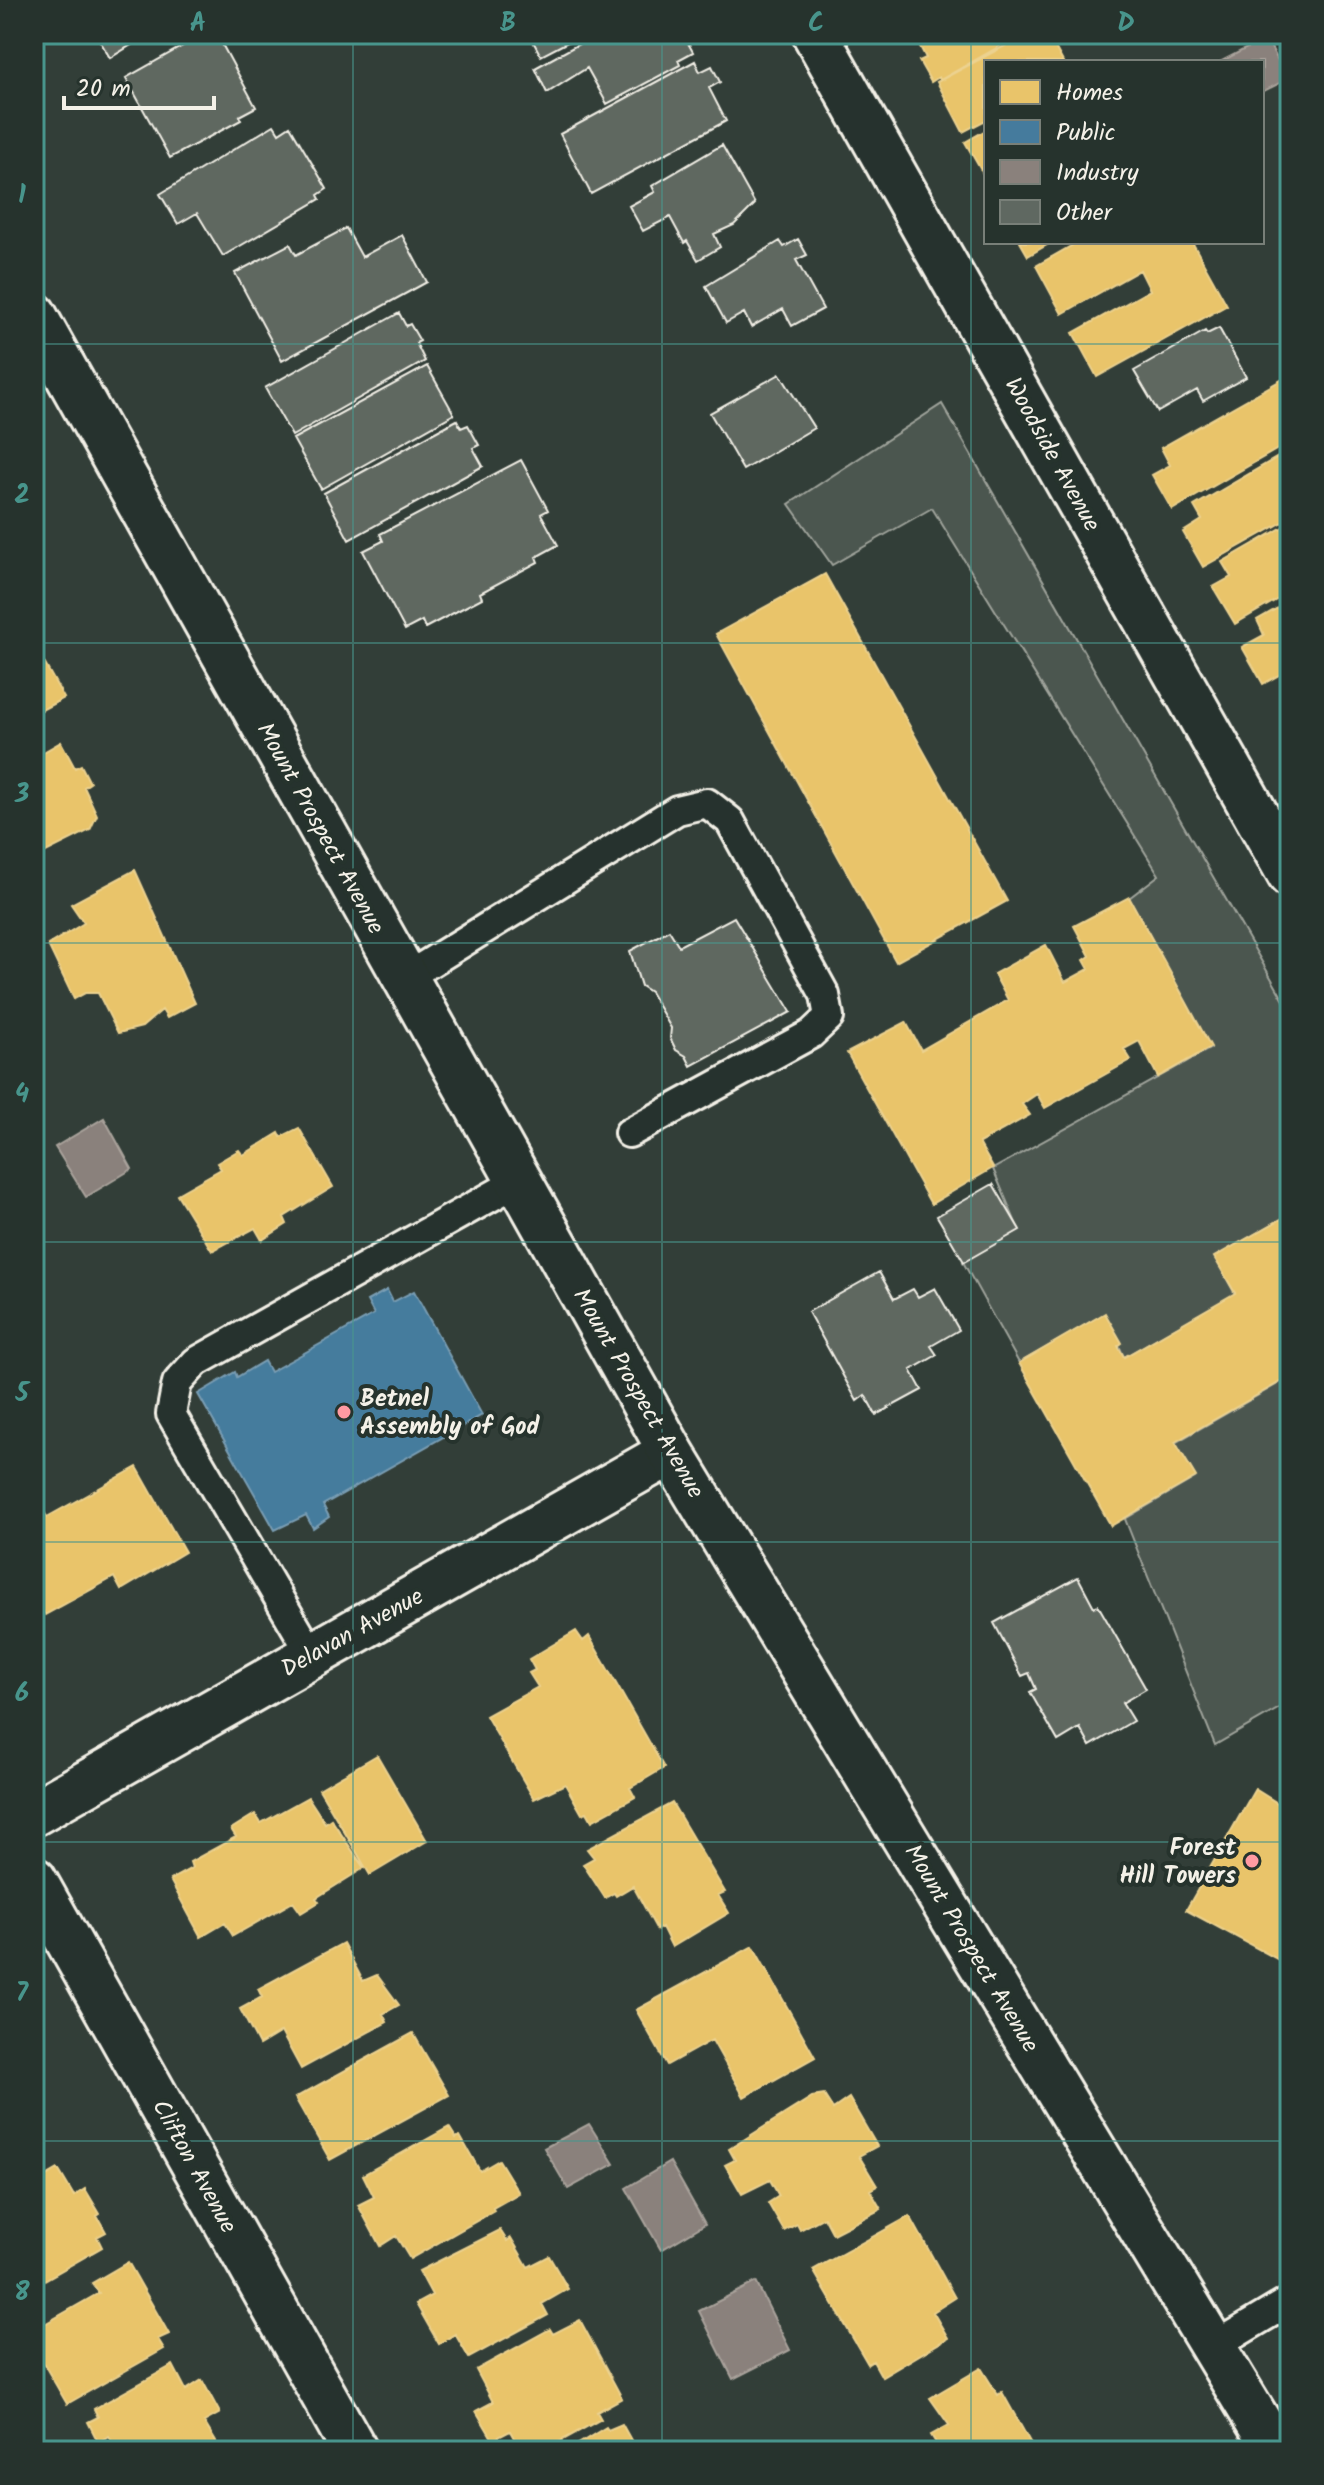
<svg xmlns="http://www.w3.org/2000/svg" width="1324" height="2485" font-family="Kalam,sans-serif">
  <style>
    .green { fill: #4c564f; stroke: #a0a49c; stroke-width: 2 }
    .homes { fill: #e9c46a; stroke: #ecd290; stroke-width: 2 }
    .public { fill: #457b9d; stroke: #7a9eb4; stroke-width: 2 }
    .industry { fill: #8a817c; stroke: #aaa39c; stroke-width: 2 }
    .building { fill: #5f6861; stroke: #f4f1e8; stroke-width: 2 }
    .lines { fill: none; stroke-linecap: round; stroke-linejoin: round }
    .lane-casing { stroke: #f4f1e8; stroke-width: 34 }
    .street-casing { stroke: #f4f1e8; stroke-width: 50 }
    .secondary-casing { stroke: #f4f1e8; stroke-width: 50 }
    .lane { stroke: #26332d; stroke-width: 28 }
    .street { stroke: #26332d; stroke-width: 44 }
    .secondary { stroke: #26332d; stroke-width: 44 }
    .grid { fill: none; stroke: #48958c; stroke-width: 2; stroke-opacity: 0.55 }
    .poi-dot { fill: #ff9aa2; stroke: #26332d; stroke-width: 3 }
    .labels { text-anchor: middle; stroke-width: 8; stroke-linejoin: round; paint-order: stroke }
    .street-label { font-size: 24px; fill: #f4f1e8; stroke: #26332d }
    .poi-label { font-size: 24px; font-weight: bold; fill: #f4f1e8; stroke: #26332d; text-anchor: start }
    .neatline { fill: none; stroke: #48958c; stroke-width: 3 }
    .grid-label { font-size: 26px; text-anchor: middle; font-weight: bold; fill: #48958c }
  </style>
  <rect width="100%" height="100%" fill="#323e38"/>
  <filter id="ink" filterUnits="userSpaceOnUse"><feTurbulence type="fractalNoise" baseFrequency=".0125" numOctaves="2"/><feDisplacementMap in="SourceGraphic" scale="16" xChannelSelector="R" yChannelSelector="G"/><feConvolveMatrix kernelMatrix="1 2 1 2 8 2 1 2 1" color-interpolation-filters="sRGB"/></filter>
  <g filter="url(#ink)">
    <path class="green" d="M942,404l348,607v203l-75,43 20,37 -111,63 -19,-43 -86,49 -56,-101 56,-32 -26,-61 218,-121 -82,-150 30,-23 -227,-367 -100,57 -43,-61z
      M1283,1381l7,12v309l-75,43 -90,-226 70,-41 -20,-35z"/>
    <path class="homes" d="M917,34h94l3,4 -74,42 -1,-3 -8,5 -12,-21 7,-3 -12,-23z
      M1027,34h21l15,28h-77v58l-23,12 -26,-50z
      M986,130v49l-21,-37z
      M1020,242h32l-24,14z
      M1078,242h114l35,63 -130,72 -24,-44 77,-43 -10,-20 -78,44 -26,-48z
      M1290,375v67l-118,68 -20,-35 18,-10 -9,-17z
      M1290,450v68l-87,49 -20,-35 19,-12 -8,-14z
      M1290,523v74l-5,-2 -50,29 -22,-37 18,-10 -9,-15z
      M825,574l182,327 -111,61 -180,-328z
      M1290,601v68l-27,15 -21,-37 22,-12 -7,-15z
      M34,650h3l27,48 -30,16z
      M61,742l14,26 6,-3 9,18 -6,4 13,28 -7,15 -56,28v-111l2,-1 4,8z
      M135,870l60,133 -28,15 -5,-8 -20,17 -24,6 -20,-40h-13l-11,6 -26,-54 36,-22 -13,-19z
      M1129,897l82,150 -53,30 -19,-36 -15,8 7,11 -86,48 -8,-14 -15,10 8,11 -51,28 14,25 -62,36 -84,-151 59,-31 15,28 87,-50 -14,-26 52,-29 19,37 24,-13 -5,-9 6,-4 -16,-30z
      M299,1128l34,59 -49,30 3,7 -25,16 -7,-12 -43,23 -35,-57 44,-25 -4,-6 22,-13 4,5 36,-22 2,4z
      M1290,1214v178l-6,-12 -109,62 21,35 -85,49 -92,-163 86,-50 17,30 -4,3 6,11 111,-64 -21,-36z
      M137,1467l48,85 -64,38 -7,-13 -69,38 -11,-21v-76l10,-6 3,5z
      M576,1631l7,10 6,-5 75,132 -34,20 5,9 -43,24 -5,-9 -5,2 -17,-30 -31,15 -48,-83 52,-29 -9,-14 6,-3 -6,-11z
      M377,1755l50,86 -57,34 -51,-86z
      M1255,1789l35,22v155l-104,-56z
      M308,1797l17,26 6,-4 33,49 -48,30 3,4 -18,11 -8,-11 -60,34 -8,-13 -24,14 -31,-57 22,-12 -2,-6 46,-25 -5,-8 24,-15 6,9z
      M672,1803l53,89 -7,3 11,18 -57,34 -10,-20 -5,3 -24,-44 -17,10 -2,-3 -9,5 -22,-34 11,-6 -7,-9z
      M343,1943l20,38 14,-6 22,30 -16,9 4,8 -86,47 -20,-37 -22,13 -19,-36 22,-12 -4,-8z
      M753,1946l62,111 -71,40 -32,-57 -45,25 -31,-55z
      M413,2033l36,62 -119,65 -35,-62z
      M824,2095l9,14 16,-11 28,48 -18,10 18,30 -7,4 11,19 -48,25 -9,-17 -24,13 -3,-6 -13,7 -16,-28 11,-7 -9,-16 -28,14 -17,-29 10,-5 -6,-11 83,-52z
      M449,2127l7,11 4,-2 20,35 19,-11 20,33 -26,15 1,3 -84,48 -14,-23 -16,10 -22,-41 16,-8 -11,-22z
      M58,2169l16,27 11,-7 15,25 -3,2 9,16 -9,5 5,10 -68,39v-103z
      M910,2216l45,82 -22,14 15,26 -66,39 -9,-16 -5,3 -55,-94z
      M500,2230l7,11 4,-3 17,29 21,-11 19,33 -26,15 6,11 -79,43 -14,-24 -16,10 -23,-40 16,-9 -13,-24z
      M128,2262l41,72 -11,5 6,10 -97,55 -26,-45 -7,4v-33l65,-37 -7,-10z
      M580,2320l42,78 -25,14 4,7 -58,32h-22l-11,-20 -17,9 -17,-29 17,-9 -17,-32 74,-41 3,5z
      M173,2365l13,25 16,-10 18,33 -16,9 15,25 -7,4h-95l-8,-15 -11,6 -10,-20 10,-5 -4,-8z
      M981,2368l17,27 4,-3 33,59h-94l-10,-16 18,-10 -19,-27z
      M622,2424l15,27h-70l39,-24 2,3z"/>
    <path class="public" d="M387,1290l6,12 21,-11 68,124 -159,90 6,12 -16,11 -7,-13 -31,15 -77,-136 37,-22 2,5 27,-16 6,11 104,-58 -7,-13z"/>
    <path class="industry" d="M1266,38l22,41 -26,13v-30h-42z
      M104,1118l28,51 -46,28 -31,-50z
      M589,2124l25,40 -46,25 -24,-41z
      M670,2162l35,62 -44,26 -35,-62z
      M756,2282l34,68 -57,29 -34,-68z"/>
    <path class="building" d="M96,34h53l-39,24z
      M529,34h54l-42,22z
      M597,34h86l10,18 -15,8 2,5 -73,39 -20,-36 -40,25 -12,-25z
      M217,35l39,72 -17,9 2,4 -71,38 -44,-80 71,-40 4,6z
      M695,61l5,11 12,-6 8,16 -11,6 17,33 -135,73 -31,-60z
      M274,125l5,8 11,-7 37,63 -9,6 2,4 -97,57 -26,-43 -19,11 -18,-30z
      M722,145l33,59 -21,21 -20,9 6,13 -22,13 -11,-19 -3,2 -14,-26 -27,14 -14,-25 26,-14 -3,-6z
      M346,228l16,29 40,-22 25,47 -145,79 -47,-88 55,-29 6,11z
      M798,239l9,16 -11,5 27,49 -31,17 -9,-17 -32,18 -7,-14 -18,10 -20,-37 74,-45 4,6z
      M399,313l7,13 4,-2 10,17 -4,2 9,18 -133,75 -27,-48z
      M1219,328l27,49 -43,24 -6,-11 -39,22 -24,-41 71,-40 2,3z
      M427,366l27,48 -133,75 -28,-50z
      M780,374l34,54 -71,42 -33,-57z
      M457,420l4,8 7,-3 11,20 -6,3 10,18 -134,74 -25,-47z
      M521,460l27,50 -7,4 17,31 -22,12 2,5 -58,31 2,5 -57,30 -3,-7 -17,9 -42,-79 20,-10 -3,-7z
      M734,917l57,95 -100,54 -5,-10 -10,-6 -6,-12 1,-10 -21,-36 -9,-6 -11,-35 39,-21 10,16z
      M993,1184l27,46 -56,32 -27,-46z
      M879,1272l15,27 19,-10 5,8 17,-9 24,42 -28,16 6,9 -26,15 11,20 -46,25 -11,-20 -8,6 -49,-89z
      M1078,1577l16,30 4,-2 48,84 -24,14 11,18 -43,25 -10,-18 -22,13 -28,-49 6,-3 -7,-16 -7,3 -28,-53z"/>
    <g class="lines">
      <g class="lane-casing">
        <path id="lane" d="M405,978l272,-168 30,-7 23,18 95,174 4,22 -18,17 -182,99
          M312,1655l-141,-241 6,-31 19,-21 323,-181
          M1213,2347l77,-46"/>
      </g>
      <g class="street-casing">
        <path id="street" d="M815,34l475,841
          M34,1813l637,-361"/>
      </g>
      <g class="secondary-casing">
        <path id="secondary" d="M34,315l637,1137 605,999
          M34,1880l321,571"/>
      </g>
      <use href="#lane" class="lane"/>
      <use href="#street" class="street"/>
      <use href="#secondary" class="secondary"/>
    </g>
  </g>
  <path class="grid" d="M353,34v2417M662,34v2417M971,34v2417M34,344h1256M34,643h1256M34,943h1256M34,1242h1256M34,1542h1256M34,1842h1256M34,2141h1256"/>
  <g class="poi-dot">
    <circle cx="344" cy="1412" r="8"/>
    <circle cx="1252" cy="1861" r="8"/>
  </g>
  <g class="labels">
    <g class="street-label">
      <text transform="translate(1053 454) rotate(61)" y="8">Woodside Avenue</text>
      <text transform="translate(321 828) rotate(61)" y="8">Mount Prospect Avenue</text>
      <text transform="translate(639 1393) rotate(60)" y="8">Mount Prospect Avenue</text>
      <text transform="translate(352 1632) rotate(-29)" y="8">Delavan Avenue</text>
      <text transform="translate(972 1948) rotate(59)" y="8">Mount Prospect Avenue</text>
      <text transform="translate(195 2166) rotate(61)" y="8">Clifton Avenue</text>
    </g>
    <g class="poi-label">
      <text x="360" y="1406">Betnel<tspan x="360" dy="28">Assembly of God</tspan></text>
      <text x="1236" y="1855" text-anchor="end">Forest<tspan x="1236" dy="28">Hill Towers</tspan></text>
    </g>
  </g>
  <rect width="1324" height="2485" fill="none" stroke="#26332d" stroke-width="88"/>
  <rect x="984" y="60" width="280" height="184" fill="#26332d" stroke="#787f78" stroke-width="2"/>
  <rect x="1000" y="80" width="40" height="24" fill="#e9c46a" stroke="#787f78" stroke-width="2"/>
  <text x="1056" y="100" font-size="24" fill="#f4f1e8">Homes</text>
  <rect x="1000" y="120" width="40" height="24" fill="#457b9d" stroke="#787f78" stroke-width="2"/>
  <text x="1056" y="140" font-size="24" fill="#f4f1e8">Public</text>
  <rect x="1000" y="160" width="40" height="24" fill="#8a817c" stroke="#787f78" stroke-width="2"/>
  <text x="1056" y="180" font-size="24" fill="#f4f1e8">Industry</text>
  <rect x="1000" y="200" width="40" height="24" fill="#5f6861" stroke="#787f78" stroke-width="2"/>
  <text x="1056" y="220" font-size="24" fill="#f4f1e8">Other</text>
  <path d="M64 96v12h150v-12" fill="none" stroke="#f4f1e8" stroke-width="4"/>
  <text x="76" y="96" font-size="24" fill="#f4f1e8" stroke="#26332d" stroke-width="6" paint-order="stroke">20 m</text>
  <rect x="44" y="44" width="1236" height="2397" class="neatline"/>
  <g class="grid-label">
    <text x="198" y="31">A</text>
    <text x="508" y="31">B</text>
    <text x="816" y="31">C</text>
    <text x="1126" y="31">D</text>
    <text x="22" y="203">1</text>
    <text x="22" y="503">2</text>
    <text x="22" y="802">3</text>
    <text x="22" y="1102">4</text>
    <text x="22" y="1401">5</text>
    <text x="22" y="1701">6</text>
    <text x="22" y="2001">7</text>
    <text x="22" y="2300">8</text>
  </g>
</svg>
